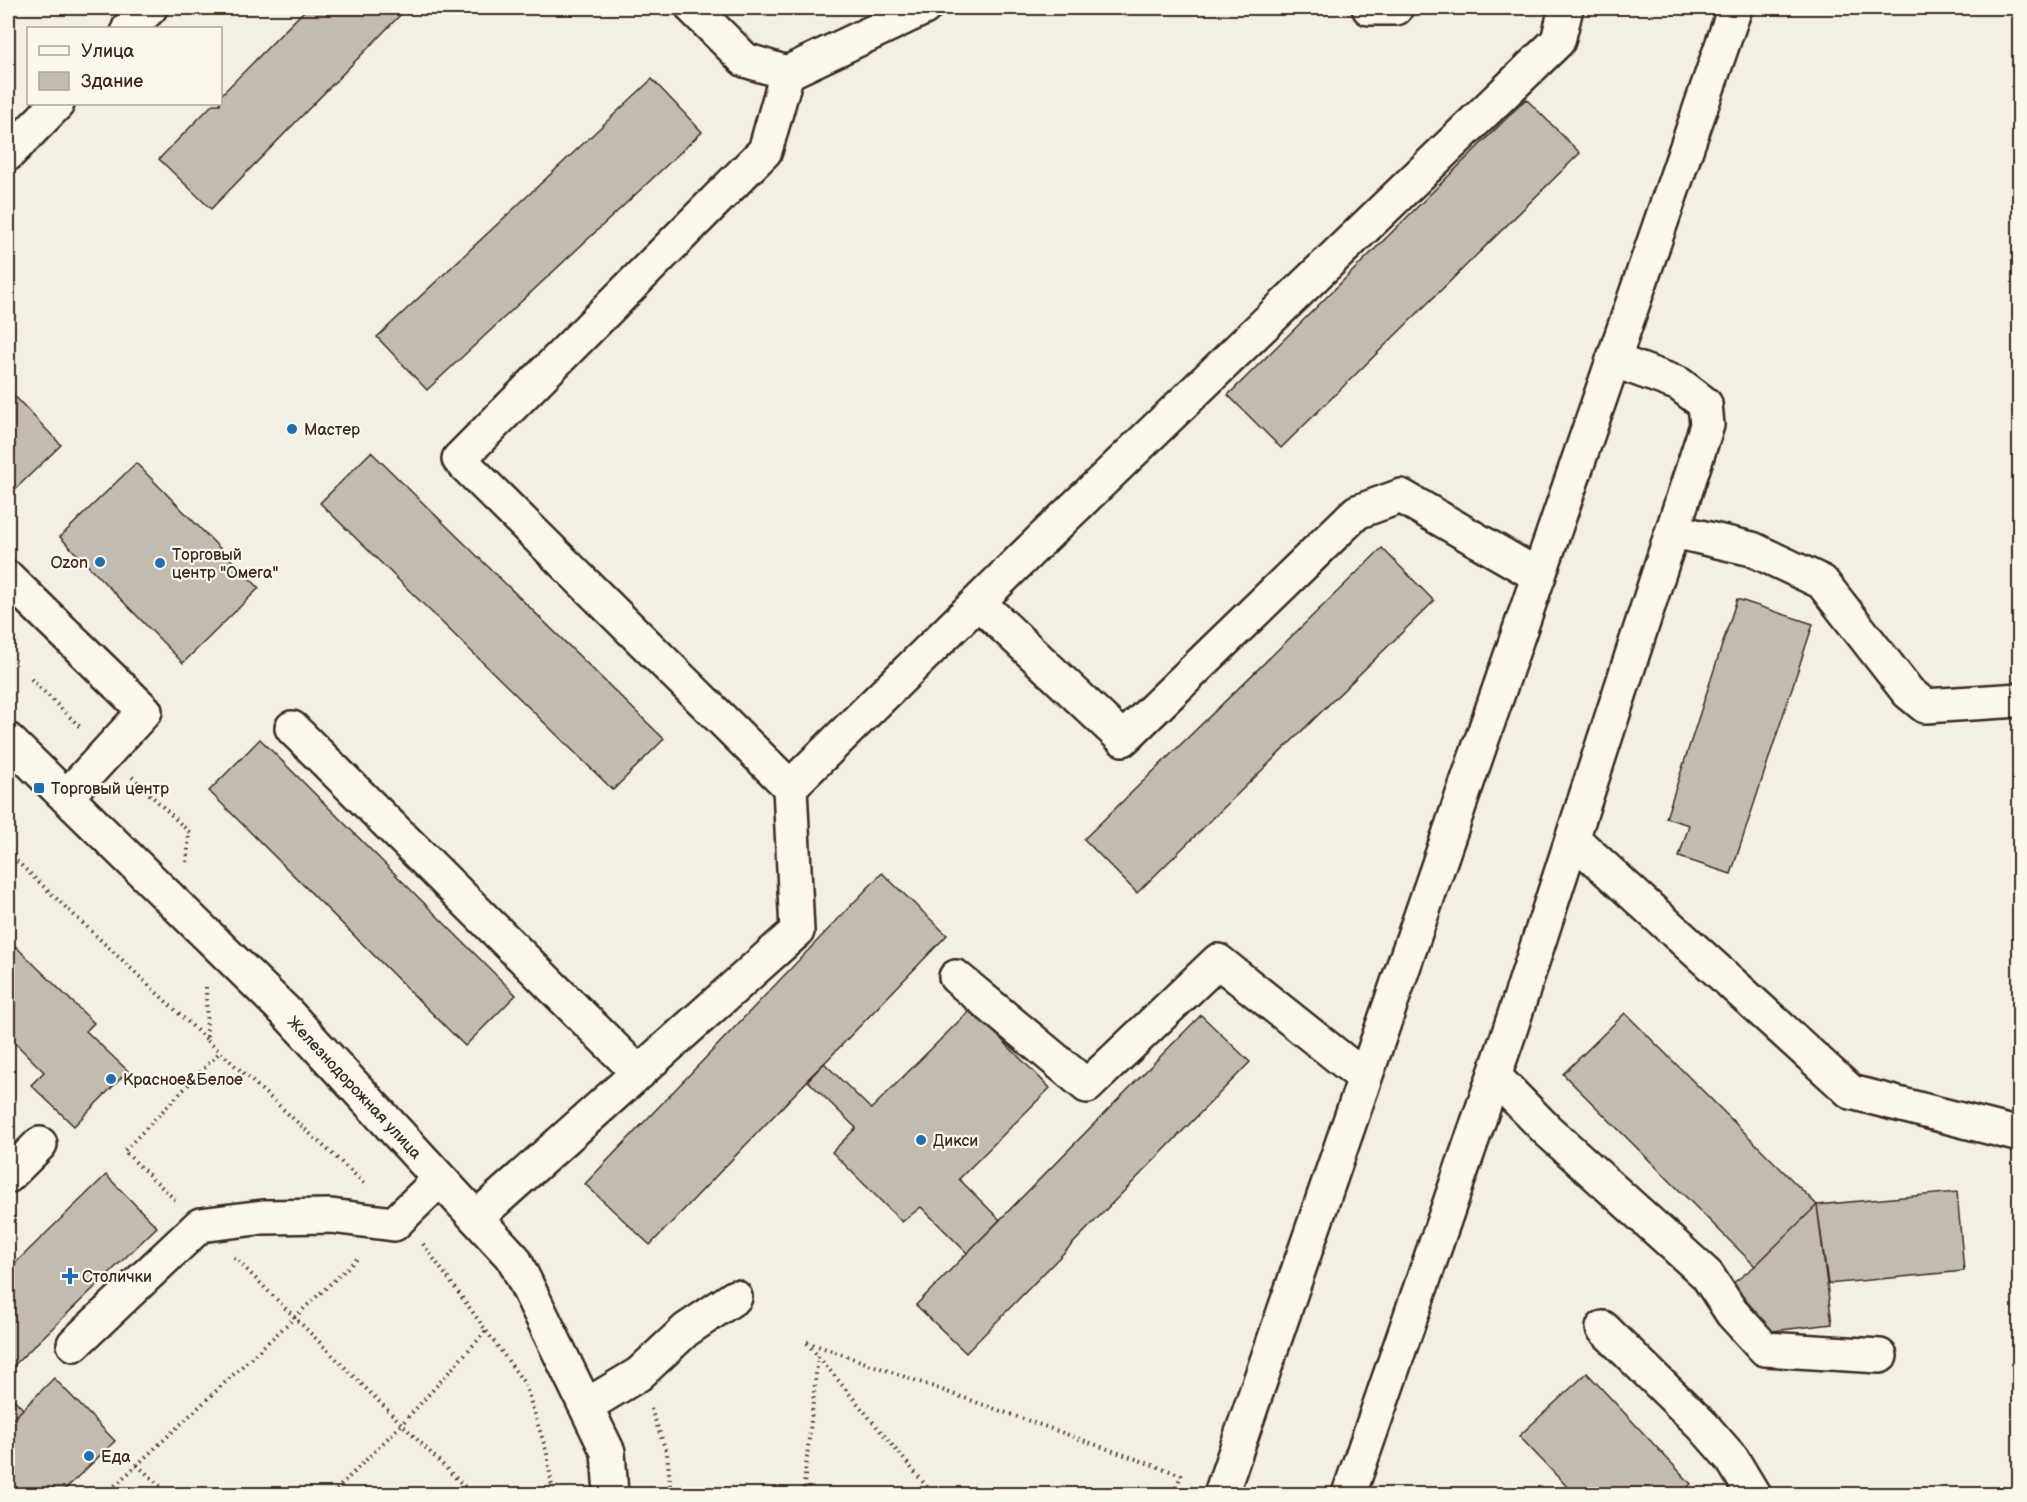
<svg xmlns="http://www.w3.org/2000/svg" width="2027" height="1502" font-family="'Balsamiq Sans',sans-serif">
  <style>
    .building { fill: #c3bbb0; stroke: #3b2a1e; stroke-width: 1.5 }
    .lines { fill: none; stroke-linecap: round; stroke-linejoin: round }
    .minor-casing { stroke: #3b2a1e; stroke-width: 38 }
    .path { stroke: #3b2a1e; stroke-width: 4; stroke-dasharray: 1.5 4.5; stroke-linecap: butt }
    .minor { stroke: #fbf7ec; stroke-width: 33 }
    .poi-dot { fill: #1f6fb2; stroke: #fbf7ec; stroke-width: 2 }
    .labels { text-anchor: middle; stroke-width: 4.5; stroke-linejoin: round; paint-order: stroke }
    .poi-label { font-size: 16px; fill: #3b2a1e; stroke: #fbf7ec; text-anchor: start }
    .street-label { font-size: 16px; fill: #3b2a1e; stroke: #fbf7ec }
  </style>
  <rect width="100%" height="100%" fill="#f3efe4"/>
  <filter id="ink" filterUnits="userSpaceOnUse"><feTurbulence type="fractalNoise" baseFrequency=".0167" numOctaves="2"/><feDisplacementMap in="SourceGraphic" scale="12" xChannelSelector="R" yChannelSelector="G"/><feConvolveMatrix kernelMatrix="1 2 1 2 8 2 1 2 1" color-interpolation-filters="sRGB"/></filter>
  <g filter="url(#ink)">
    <path class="building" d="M307,8h100l-196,201 -52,-50 54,-55h7v-8z
      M652,79l50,53 -275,258 -50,-53z
      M1526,99l54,54 -299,295 -53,-53z
      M8,389l53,56 -53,51z
      M371,452l293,287 -51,51 -293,-287z
      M136,463l123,125 -76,75 -123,-126z
      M1382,548l52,53 -297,292 -53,-54z
      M1737,599l76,25 -82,250 -52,-17 10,-32 -23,-7z
      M260,739l256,256 -51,51 -256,-255z
      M882,873l65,62 -297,310 -65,-61z
      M8,939l86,84 -8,8 42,40 -54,55 -43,-41 13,-13 -36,-36z
      M971,1009l79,79 -91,91 41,41 -33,33 -46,-46 -19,15 -70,-70 24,-24 -49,-48 17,-17 47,46z
      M1625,1013l192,192 -62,61 -192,-192z
      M1201,1015l49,47 -284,291 -50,-48z
      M106,1175l51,52 -149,144v-101z
      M1957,1192l7,79 -136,13 -11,-79z
      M1817,1205l15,119 -60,7 -40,-47 23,-18z
      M1587,1373l104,111 -11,10h-106l-55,-58z
      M54,1378l61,63 -55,53h-52v-70z
      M8,1393l15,16 -15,15z"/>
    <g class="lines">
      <g class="minor-casing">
        <path id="minor" d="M693,8l52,52 42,13 137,-65
          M1369,8h27
          M129,28l21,-20
          M787,73l-22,78 -306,308 331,328
          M8,154l49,-50
          M1674,531l78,18 70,33 86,110 17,14 95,-6
          M8,578l137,133 -79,86
          M978,602l145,137 234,-227 44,-16 138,80
          M292,728l347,345
          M8,740l278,272 228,247 94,193 3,42
          M1573,839l278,253 169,43
          M956,977l131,109 131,-125 147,117
          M1494,1076l53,54 160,145 25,38 33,36 115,7
          M8,1176l32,-32
          M476,1218l321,-287 -7,-144 251,-247 517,-499 8,-33
          M1603,1328l100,98 29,33 21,35
          M74,1344l126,-119 63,-8 68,-1 63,8 46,-45
          M586,1406l53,-32 47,-44 49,-33
          M1221,1494l514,-1486
          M1349,1494l159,-458 199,-611 -2,-21 -26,-20 -66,-24"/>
      </g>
      <path class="path" d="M31,679l50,49
        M132,777l57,55 -2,33
        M8,853l199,187
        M206,987l1,53 157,143
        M175,1200l-51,-49 96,-99
        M423,1244l102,140 22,69 6,41
        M234,1257l238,237
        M807,1342l374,133 -7,19
        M807,1343l126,151
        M651,1409l16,44 4,41
        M137,1465l32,29
        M106,1494l253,-237
        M332,1494l70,-70 84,-93
        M455,1494l8,-8
        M803,1494l15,-138"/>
      <use href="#minor" class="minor"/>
    </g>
  </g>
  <g class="poi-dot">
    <circle cx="292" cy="429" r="6"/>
    <circle cx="100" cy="562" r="6"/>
    <circle cx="160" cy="563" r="6"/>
    <rect x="33" y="782" width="12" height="12" rx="3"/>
    <circle cx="111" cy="1079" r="6"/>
    <circle cx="921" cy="1140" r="6"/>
    <path d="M67 1267h6v6h6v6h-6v6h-6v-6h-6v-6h6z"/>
    <circle cx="89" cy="1456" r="6"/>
  </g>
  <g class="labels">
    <g class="poi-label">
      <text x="304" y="435">Мастер</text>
      <text x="172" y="560">Торговый<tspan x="172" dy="18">центр "Омега"</tspan></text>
      <text x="88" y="568" text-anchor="end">Ozon</text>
      <text x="51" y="794">Торговый центр</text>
      <text x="123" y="1085">Красное&amp;Белое</text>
      <text x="933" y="1146">Дикси</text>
      <text x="82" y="1282">Столички</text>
      <text x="101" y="1462">Еда</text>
    </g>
    <g class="street-label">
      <text transform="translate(355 1087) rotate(47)" y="6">Железнодорожная улица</text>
    </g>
  </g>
  <rect width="2027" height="1502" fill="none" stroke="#fbf7ec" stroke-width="30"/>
  <rect x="15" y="15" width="1997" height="1472" fill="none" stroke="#3b2a1e" stroke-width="2" filter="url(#ink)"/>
  <rect x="27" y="27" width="195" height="78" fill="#fbf7ec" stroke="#aea59a" stroke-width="1.5"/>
  <rect x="39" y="46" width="30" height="9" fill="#fbf7ec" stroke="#aea59a" stroke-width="1.5"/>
  <text x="81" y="57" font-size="18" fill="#3b2a1e">Улица</text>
  <rect x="39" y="72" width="30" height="18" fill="#c3bbb0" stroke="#aea59a" stroke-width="1.5"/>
  <text x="81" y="87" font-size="18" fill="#3b2a1e">Здание</text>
</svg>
